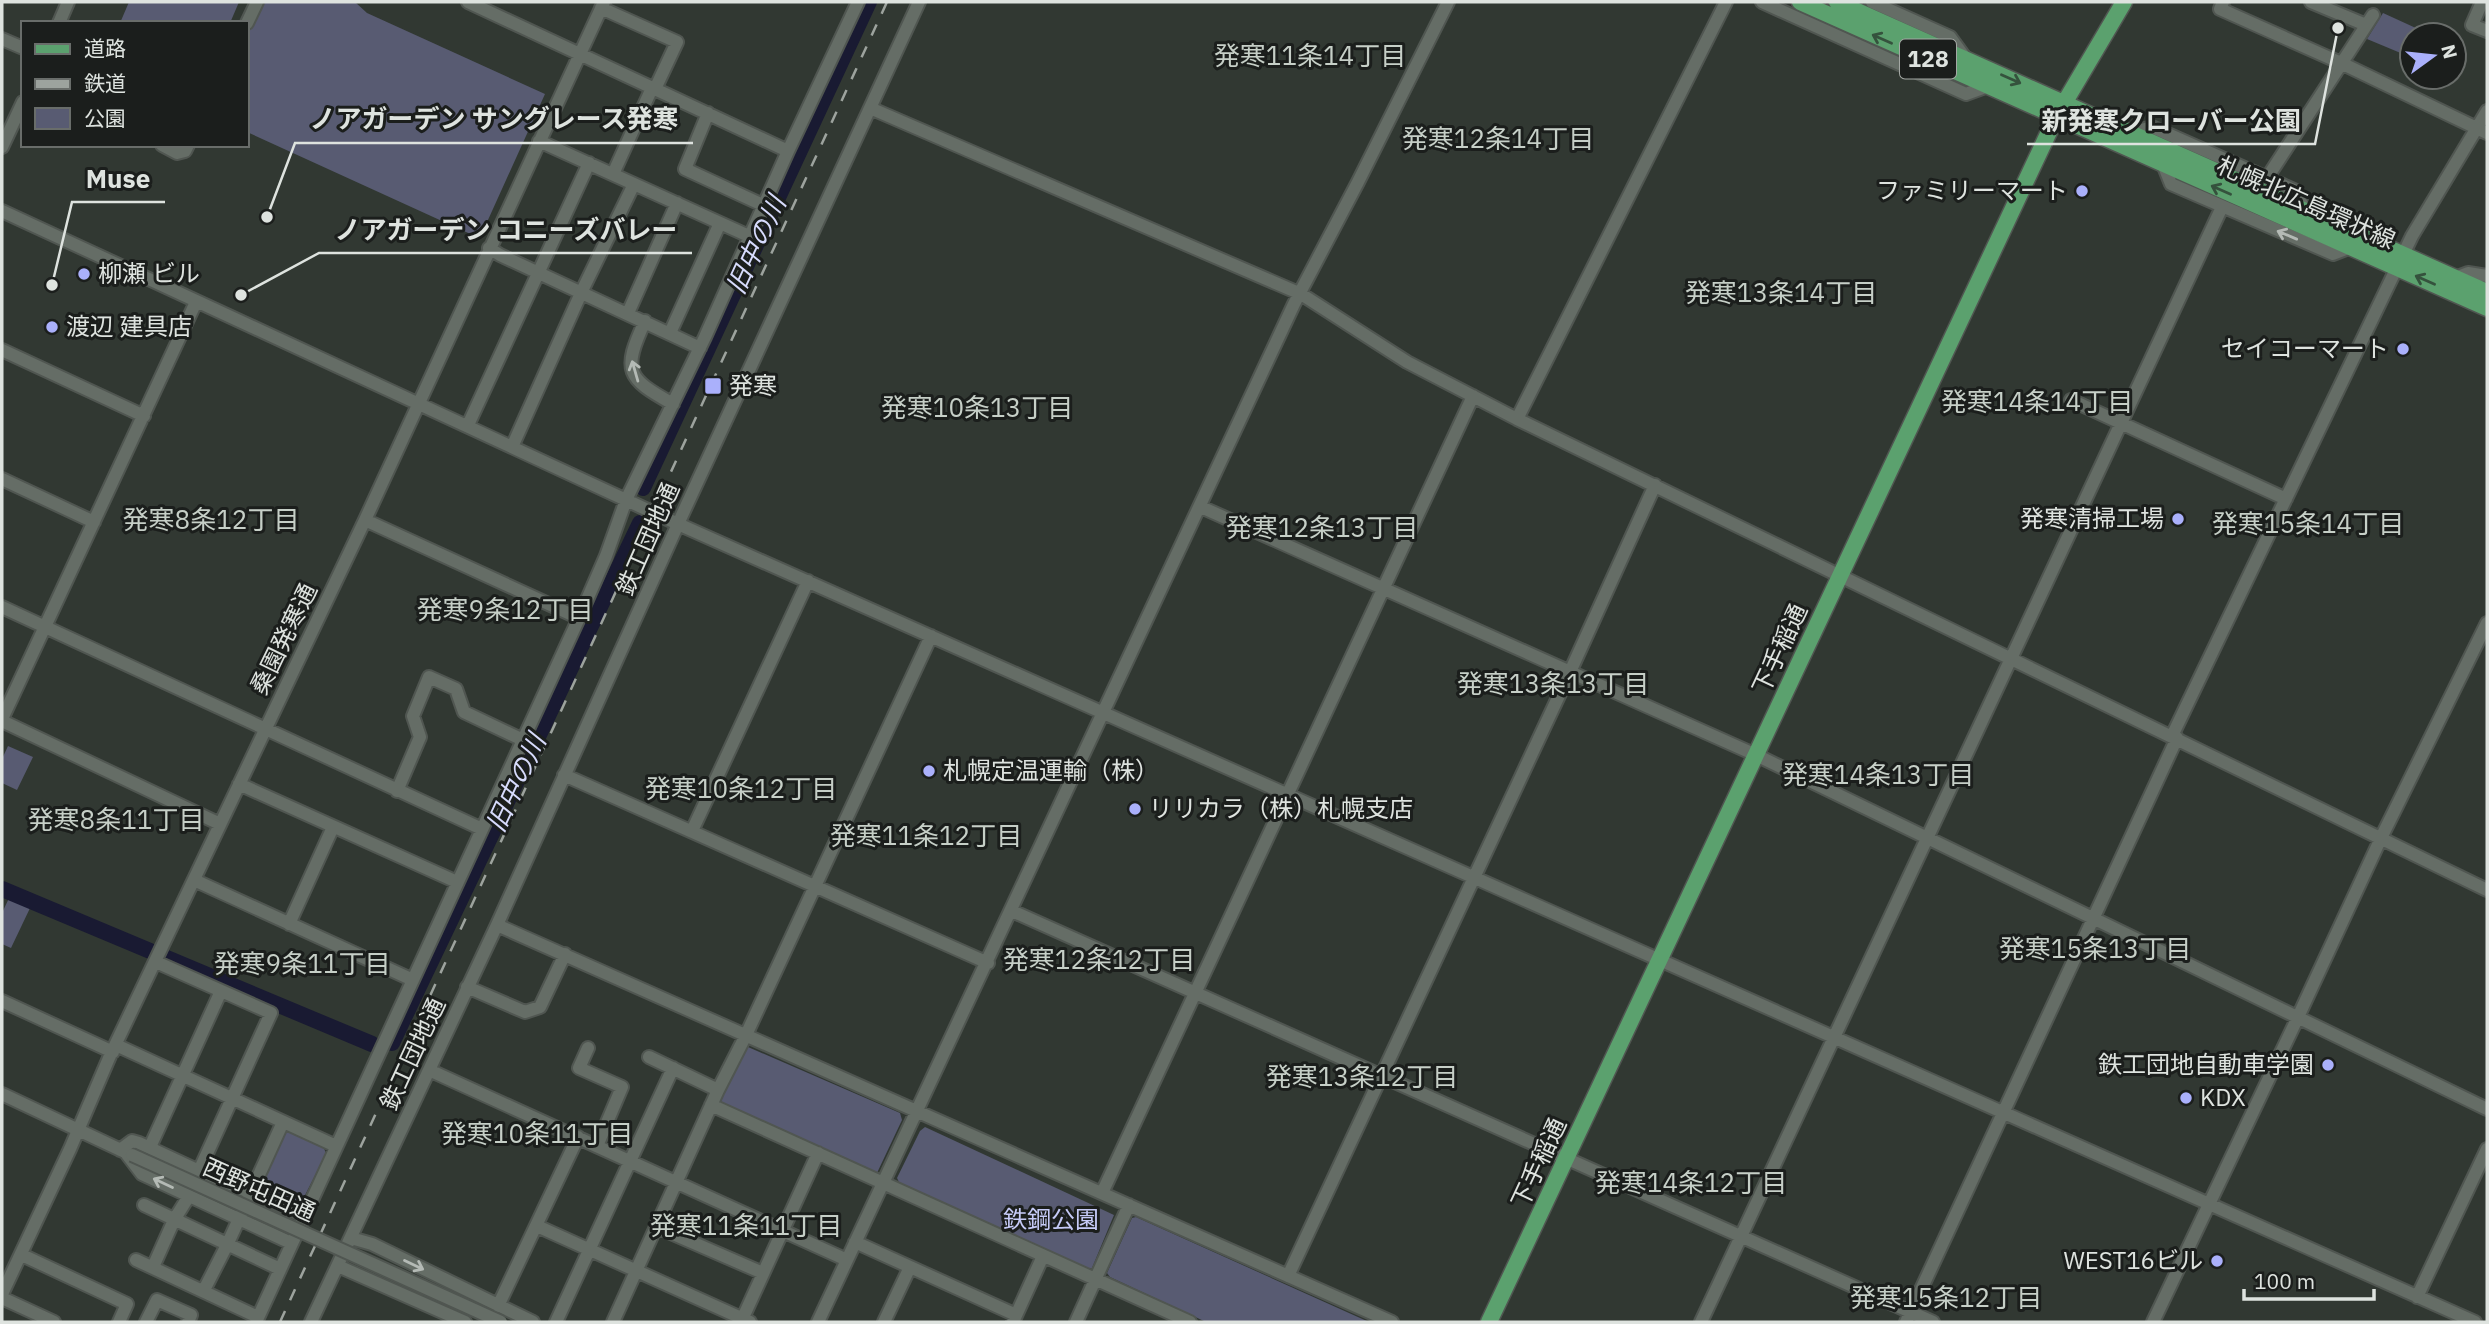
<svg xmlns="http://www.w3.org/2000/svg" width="2489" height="1324" font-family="'IBM Plex Sans','Noto Sans JP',sans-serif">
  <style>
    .green { fill: #585b72 }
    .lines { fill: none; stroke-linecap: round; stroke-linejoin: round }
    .river { stroke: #191a32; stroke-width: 16 }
    .minor-casing { stroke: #505651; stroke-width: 16 }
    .major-casing { stroke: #505651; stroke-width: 19 }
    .minor { stroke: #656d66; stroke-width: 12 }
    .major { stroke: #5ba16e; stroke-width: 16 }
    .rail { stroke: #9da39e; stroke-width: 2.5; stroke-dasharray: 12 12; stroke-linecap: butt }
    .minor-bridge-casing { stroke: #505651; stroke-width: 16; stroke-linecap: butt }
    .minor-bridge { stroke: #656d66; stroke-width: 12 }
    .oneway { stroke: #35523d }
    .oneway2 { stroke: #b4bab5 }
    .poi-dot { fill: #aab0fb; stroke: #1b1e1c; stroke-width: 2.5 }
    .labels { text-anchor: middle; stroke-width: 6; stroke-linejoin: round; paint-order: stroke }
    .shield { fill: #1b1e1c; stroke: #a4a8a4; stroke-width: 2 }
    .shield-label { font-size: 23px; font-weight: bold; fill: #dee3df }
    .poi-label { font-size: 24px; fill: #dee3df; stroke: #1b1e1c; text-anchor: start }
    .street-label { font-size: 24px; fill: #dee3df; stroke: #1b1e1c }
    .park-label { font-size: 24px; fill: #c6cbf7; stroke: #1b1e1c }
    .neighbourhood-label { font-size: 26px; fill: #c6cfc7; stroke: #1b1e1c }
    .water-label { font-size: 26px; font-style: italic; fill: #d7dbfc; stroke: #1b1e1c }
    .leader { fill: none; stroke: #dee3df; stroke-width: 2.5 }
    .callout-dot { fill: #dee3df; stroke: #1b1e1c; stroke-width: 2.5 }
    .callout-label { font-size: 26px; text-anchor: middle; font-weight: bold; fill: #dee3df; stroke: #1b1e1c; stroke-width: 6; stroke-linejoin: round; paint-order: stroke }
  </style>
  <rect width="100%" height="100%" fill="#313832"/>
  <path class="green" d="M129,2h110l-9,21h-110z
    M263,2h92l12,11 178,81 -62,137 -6,6 -230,-105v-96z
    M2383,13l35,16 -6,6 -9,19 -36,-15z
    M8,746l25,11 -16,33 -15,-7v-24z
    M10,896l21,10 -20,42 -9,-4v-31z
    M748,1047l152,66 2,7 -25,53 -4,2 -152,-69 -1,-5 23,-53z
    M925,1127l189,88 -22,53 -7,1 -185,-85 -3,-6 23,-47z
    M286,1130l38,18 2,6 -24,47 -8,3 -36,-14z
    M1136,1217l233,105h-163l-96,-45 -3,-4 25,-55z"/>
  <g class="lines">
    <path class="river" d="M643,488l226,-486
      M2,889l370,155
      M392,1043l248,-520"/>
    <g class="minor-casing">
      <path id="minor" d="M468,2l320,149
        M1762,2l204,92 22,-8
        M1872,2l78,35 16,22
        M2223,2l-3,7 121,54 146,70
        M2311,2l55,23
        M2482,2l-10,23 15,6
        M601,8l76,34 -22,47
        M59,23l9,-21
        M247,23l10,-21
        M2,39l21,9
        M870,108l431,186 106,68 110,57 970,471
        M708,113l-23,56 80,37
        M2131,133l21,-6 142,63 12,21
        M539,141l212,96
        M162,145l15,8 8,-2 3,-6
        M2,147l21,-45
        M2163,164l8,20 162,70 18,-7
        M613,174l39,-86
        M2267,178l106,-163
        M2,211l676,313 1797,798
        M489,248l11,7 200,93
        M2455,278l13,-5 19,3
        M628,313l49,-110
        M645,321c-23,50 -19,57 28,83
        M670,333l50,-110
        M2,350l142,66
        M2071,400l215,99
        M1517,419l209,-417
        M468,425l121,-262
        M512,447l69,-154 53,-109
        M2,479l92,43
        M1201,507l555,248 731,354
        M365,520l214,98
        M2,607l480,222
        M2,719l194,-417
        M2,721l218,103
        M2172,736l240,-500 75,-125
        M564,775l424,188
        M239,784l218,98
        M397,791l23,-54 -7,-21 16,-39 27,12 8,23 59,28
        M692,831l116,-250
        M194,880l219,100
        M1012,911l921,411
        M289,924l44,-97
        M497,925l895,397
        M156,962l115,51 -72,158
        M467,987l58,25 15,-5 25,-53
        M2,1001l111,51
        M116,1045l220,101
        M588,1048l-9,20 43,19 -25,59
        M649,1057l69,33
        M429,1070l418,190
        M2,1094l123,58
        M711,1105l479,217
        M150,1147l71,-156
        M120,1150l12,-9 7,2 60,28 105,44
        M126,1153l16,21 149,69
        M1102,1193l371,-797
        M144,1205l136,64
        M537,1226l213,96
        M657,1227l106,46
        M351,1238l21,6 161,78
        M855,1242l161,73
        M22,1255l105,49 -8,18
        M136,1260l122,57
        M338,1266l127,56
        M153,1267l21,-47 15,-24
        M1288,1276l282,-604 85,-187
        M204,1290l24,-47 55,-121
        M2,1294l68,-145 39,-91 256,-538 239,-518
        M2417,1297l70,-148
        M2,1298l52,24
        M498,1306l80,-169
        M146,1322l11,-22 34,15 -3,7
        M256,1322l323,-704 27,-62 20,-56 79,-163 83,-186 70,-149
        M311,1322l186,-397 186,-412 236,-511
        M556,1322l117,-254
        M613,1322l105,-232 28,-55 185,-399
        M741,1322l77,-169
        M818,1322l476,-1018 64,-122 90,-180
        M884,1322l26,-55
        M1013,1322l30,-66
        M1076,1322l53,-117
        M1701,1322l521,-1115
        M1906,1322l271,-584
        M2153,1322l145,-305 83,-179 106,-215"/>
    </g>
    <g class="major-casing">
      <path id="major" d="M1800,2l687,306
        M1837,2l650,290
        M1489,1322l567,-1205 68,-115"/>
    </g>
    <use href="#minor" class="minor"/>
    <use href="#major" class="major"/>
    <path class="rail" d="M280,1322l607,-1320"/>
    <g class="minor-bridge-casing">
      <path id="minor-bridge" d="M132,1155l369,167"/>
    </g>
    <use href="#minor-bridge" class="minor-bridge"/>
  </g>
  <defs><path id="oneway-shaft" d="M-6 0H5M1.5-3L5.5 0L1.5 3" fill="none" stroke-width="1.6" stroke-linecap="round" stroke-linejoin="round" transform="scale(1.75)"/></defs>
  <g class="oneway">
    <use href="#oneway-shaft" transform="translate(1882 39) rotate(-156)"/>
    <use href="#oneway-shaft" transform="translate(2011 79) rotate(24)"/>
    <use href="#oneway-shaft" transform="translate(2221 190) rotate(-156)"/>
    <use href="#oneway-shaft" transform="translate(2425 280) rotate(-156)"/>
  </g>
  <g class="oneway2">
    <use href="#oneway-shaft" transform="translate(2287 235) rotate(-157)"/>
    <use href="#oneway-shaft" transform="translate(635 371) rotate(-106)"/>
    <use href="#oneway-shaft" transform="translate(163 1183) rotate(-155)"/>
    <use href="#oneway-shaft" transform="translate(414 1265) rotate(26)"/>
  </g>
  <g class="poi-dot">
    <circle cx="2082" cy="191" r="7"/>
    <circle cx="84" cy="274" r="7"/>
    <circle cx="52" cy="327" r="7"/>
    <circle cx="2403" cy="349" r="7"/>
    <rect x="704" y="377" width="18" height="18" rx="3.5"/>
    <circle cx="2178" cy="519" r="7"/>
    <circle cx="929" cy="771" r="7"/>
    <circle cx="1135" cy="809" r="7"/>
    <circle cx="2328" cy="1065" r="7"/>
    <circle cx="2186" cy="1098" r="7"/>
    <circle cx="2217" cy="1261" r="7"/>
  </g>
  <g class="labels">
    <rect class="shield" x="1900" y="39.5" width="56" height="39" rx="5"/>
    <g class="shield-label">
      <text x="1928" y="67">128</text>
    </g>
    <g class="poi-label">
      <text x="2068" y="199" text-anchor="end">ファミリーマート</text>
      <text x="98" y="282">柳瀬 ビル</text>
      <text x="66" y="335">渡辺 建具店</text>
      <text x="2389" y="357" text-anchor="end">セイコーマート</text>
      <text x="729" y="394">発寒</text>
      <text x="2164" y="527" text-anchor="end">発寒清掃工場</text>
      <text x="943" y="779">札幌定温運輸（株）</text>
      <text x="1149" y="817">リリカラ（株）札幌支店</text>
      <text x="2314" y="1073" text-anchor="end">鉄工団地自動車学園</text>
      <text x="2200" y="1106">KDX</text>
      <text x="2203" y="1269" text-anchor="end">WEST16ビル</text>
    </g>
    <g class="street-label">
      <text transform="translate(2306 203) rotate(24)" y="8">札幌北広島環状線</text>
      <text transform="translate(648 539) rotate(-66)" y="8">鉄工団地通</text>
      <text transform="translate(284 639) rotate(-64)" y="8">桑園発寒通</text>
      <text transform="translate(1780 649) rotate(-65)" y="8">下手稲通</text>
      <text transform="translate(413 1054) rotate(-65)" y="8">鉄工団地通</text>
      <text transform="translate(1539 1163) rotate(-65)" y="8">下手稲通</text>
      <text transform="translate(259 1190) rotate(24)" y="8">西野屯田通</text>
    </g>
    <g class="park-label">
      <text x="1051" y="1228">鉄鋼公園</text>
    </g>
    <g class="neighbourhood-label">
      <text x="1310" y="65">発寒11条14丁目</text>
      <text x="1498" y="148">発寒12条14丁目</text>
      <text x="1781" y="302">発寒13条14丁目</text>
      <text x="2037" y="411">発寒14条14丁目</text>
      <text x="977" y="417">発寒10条13丁目</text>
      <text x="211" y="529">発寒8条12丁目</text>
      <text x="2308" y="533">発寒15条14丁目</text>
      <text x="1322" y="537">発寒12条13丁目</text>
      <text x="505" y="619">発寒9条12丁目</text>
      <text x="1553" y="693">発寒13条13丁目</text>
      <text x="1878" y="784">発寒14条13丁目</text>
      <text x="741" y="798">発寒10条12丁目</text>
      <text x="116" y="829">発寒8条11丁目</text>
      <text x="926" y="845">発寒11条12丁目</text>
      <text x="2095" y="958">発寒15条13丁目</text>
      <text x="1099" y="969">発寒12条12丁目</text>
      <text x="302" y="973">発寒9条11丁目</text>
      <text x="1362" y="1086">発寒13条12丁目</text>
      <text x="537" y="1143">発寒10条11丁目</text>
      <text x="1691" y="1192">発寒14条12丁目</text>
      <text x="746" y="1235">発寒11条11丁目</text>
      <text x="1946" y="1307">発寒15条12丁目</text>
    </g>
    <g class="water-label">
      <text transform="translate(756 245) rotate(-65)" y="9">旧中の川</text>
      <text transform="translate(516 783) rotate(-65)" y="9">旧中の川</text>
    </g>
  </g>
  <path class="leader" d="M267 217L295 143H693M2338 28L2315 144H2027M52 285L72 202H165M241 295L319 253H692"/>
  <g class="callout-dot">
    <circle cx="267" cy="217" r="7"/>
    <circle cx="2338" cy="28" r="7"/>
    <circle cx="52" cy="285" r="7"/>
    <circle cx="241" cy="295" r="7"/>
  </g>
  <g class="callout-label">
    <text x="494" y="128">ノアガーデン サングレース発寒</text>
    <text x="2171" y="130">新発寒クローバー公園</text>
    <text x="118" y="188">Muse</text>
    <text x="506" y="239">ノアガーデン コニーズバレー</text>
  </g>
  <rect width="2489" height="1324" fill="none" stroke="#dee3df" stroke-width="7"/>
  <rect x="21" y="21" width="228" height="126" fill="#1b1e1c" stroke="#696d6a" stroke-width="2"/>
  <rect x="35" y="44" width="35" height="10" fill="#5ba16e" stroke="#696d6a" stroke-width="2"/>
  <text x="84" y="56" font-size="21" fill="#dee3df">道路</text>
  <rect x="35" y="79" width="35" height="10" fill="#9da39e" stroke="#696d6a" stroke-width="2"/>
  <text x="84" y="91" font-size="21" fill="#dee3df">鉄道</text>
  <rect x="35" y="108" width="35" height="21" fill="#585b72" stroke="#696d6a" stroke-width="2"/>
  <text x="84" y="126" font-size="21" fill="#dee3df">公園</text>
  <g transform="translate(2433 56) rotate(75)"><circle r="33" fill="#1b1e1c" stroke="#696d6a" stroke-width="2"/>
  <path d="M0-5L12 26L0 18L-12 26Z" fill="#aab0fb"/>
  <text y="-10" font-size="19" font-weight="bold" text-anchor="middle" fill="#dee3df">N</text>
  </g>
  <path d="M2244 1289v10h130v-10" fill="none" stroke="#dee3df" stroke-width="3.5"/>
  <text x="2254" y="1289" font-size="21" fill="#dee3df" stroke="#1b1e1c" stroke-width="5" paint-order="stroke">100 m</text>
</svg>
